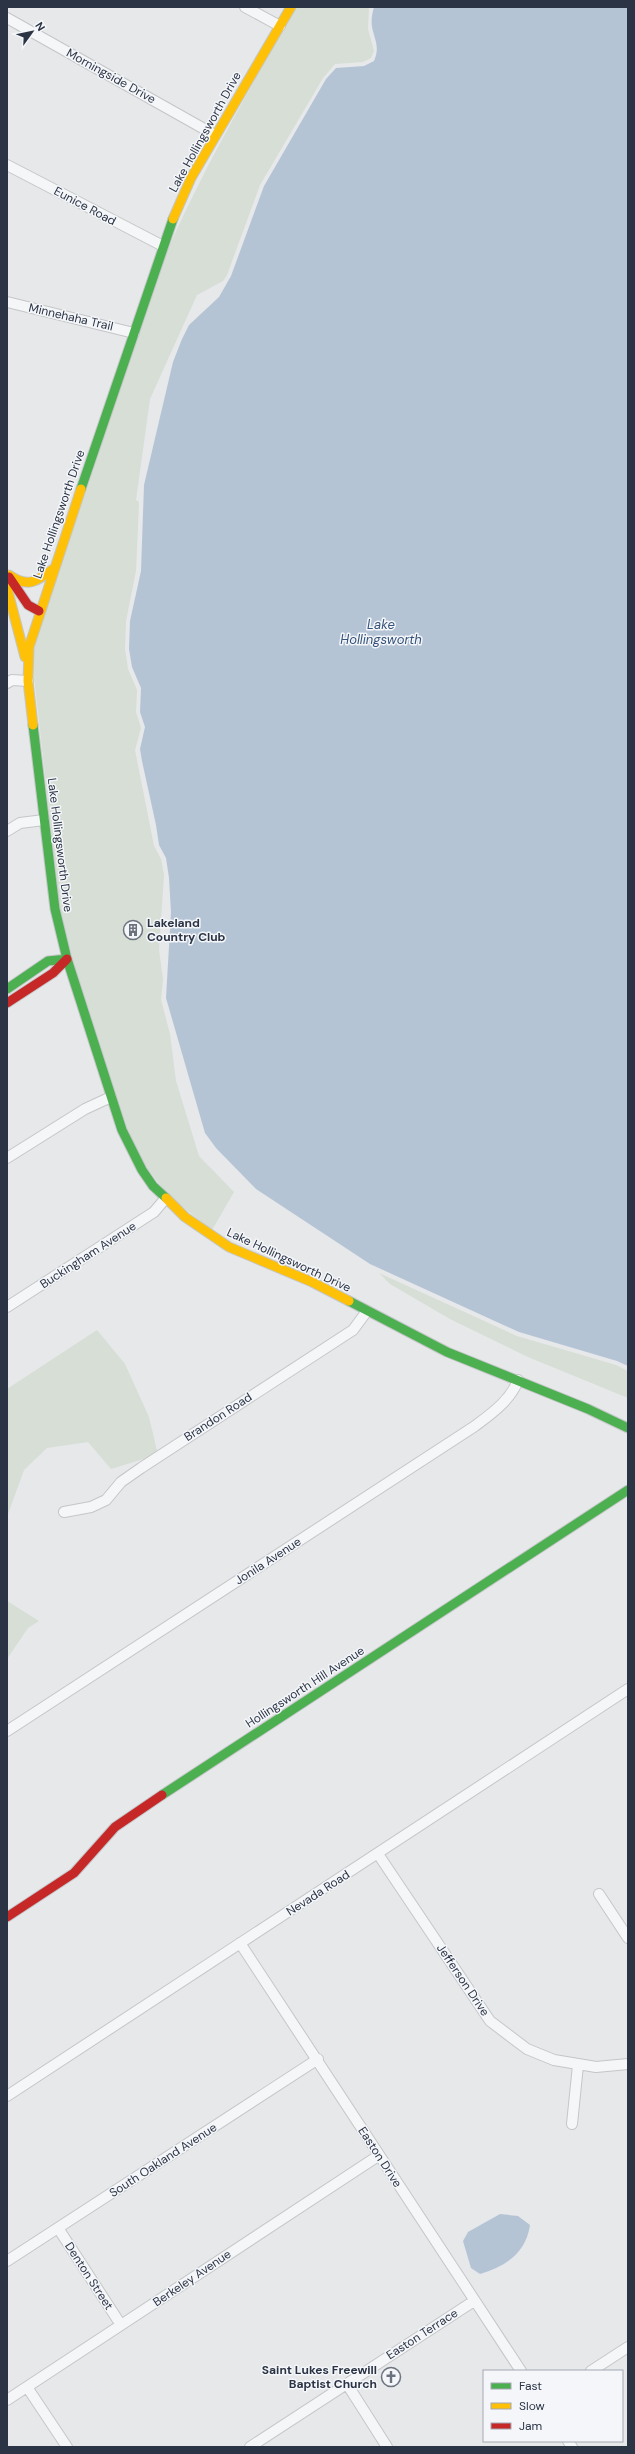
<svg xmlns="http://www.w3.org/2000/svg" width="635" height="2454" font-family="'DM Sans',sans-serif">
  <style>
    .green { fill: #d6ded6 }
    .water { fill: #b4c4d5 }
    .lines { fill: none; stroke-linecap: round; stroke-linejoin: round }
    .street-casing { stroke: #c4c6c8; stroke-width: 12 }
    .fast-casing { stroke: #c4c6c8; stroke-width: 11 }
    .slow-casing { stroke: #c4c6c8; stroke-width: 11 }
    .jam-casing { stroke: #c4c6c8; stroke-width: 11 }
    .street { stroke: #f5f6f7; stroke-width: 10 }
    .fast { stroke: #4caf50; stroke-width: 9 }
    .slow { stroke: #ffc107; stroke-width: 9 }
    .jam { stroke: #c62828; stroke-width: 9 }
    .labels { text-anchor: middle; stroke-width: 3; stroke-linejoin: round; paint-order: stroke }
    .street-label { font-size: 12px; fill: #2b3445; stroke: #f4f6f9 }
    .poi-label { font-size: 12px; font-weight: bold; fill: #2b3445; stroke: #f4f6f9; text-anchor: start }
    .water-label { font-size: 13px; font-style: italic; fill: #34527a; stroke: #f4f6f9 }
  </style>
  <rect width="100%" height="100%" fill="#e6e8ea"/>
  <path class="green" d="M297,7h72l-1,22 6,22 -3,7 -8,4 -28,2 -12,14 -63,107 -33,90 -4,6 -26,14 -47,104 -14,101 3,2 -3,69 -10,50 -1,28 3,20 9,21 -1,22 5,16 -6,22 19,96 7,13 3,16 -5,75 4,29 -2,21 9,34 6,47 23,75 35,36 -22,38 -43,-34 -22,-28 -20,-40 -54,-168 -13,-52 -26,-231v-30l130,-389c38,-87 85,-169 133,-251z
    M379,1273l138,63 99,29 12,6v27l-100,-41 -78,-38 -60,-35z
    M97,1330l28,34 24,53 8,34 -7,6 -39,12 -23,-27 -41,6 -23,22 -17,47v-128z
    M7,1601l32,20 -11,7 -21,31z"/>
  <path class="water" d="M374,7h254v1359l-11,-5 -98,-29 -149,-68 -114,-75 -40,-41 -11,-15 -39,-135 5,-86 -2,-34 -3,-20 -7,-13 -3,-20 -14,-64 -2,-12 5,-22 -5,-15 1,-24 -9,-21 -3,-18 1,-28 11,-50 3,-86 29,-123 9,-23 7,-14 30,-28 12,-21 33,-90 62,-107 10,-11 28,-2 10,-5c6,-14 1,-20 -2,-34 -1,-7 0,-13 2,-20z
    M500,2214l18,2 12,9c-4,28 -24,41 -50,49l-9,-6 -8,-27 5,-9z"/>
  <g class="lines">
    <g class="street-casing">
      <path id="street" d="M245,7l35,19
        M7,18l208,117
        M7,165l156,81
        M7,302l127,31
        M7,683l5,-3 16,1
        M7,831l13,-8 24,-3
        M7,1158l78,-49 26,-12
        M7,1307l147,-95 11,-13
        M64,1512l27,-5 15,-7 15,-18 20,-14 212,-138 14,-19
        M7,1731l468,-305c16,-12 36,-26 43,-46
        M378,1854l112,167 37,28 27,11 42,7 32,-3
        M599,1894l29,44
        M240,1943l281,428
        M7,2096l621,-407
        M572,2124l6,-59
        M58,2228l63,97
        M7,2261l311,-202
        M591,2371l37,-24
        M347,2384l40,63
        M27,2387l40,60
        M7,2400l371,-244
        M568,2441l4,6
        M250,2447l224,-146"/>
    </g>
    <g class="fast-casing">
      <path id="fast" d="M81,489l92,-270
        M33,725l22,184 12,50 55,171 20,40 11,16 13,12
        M7,989l41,-28 19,-2
        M349,1301l98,51 141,57 40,19
        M162,1795l466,-305"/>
    </g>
    <g class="slow-casing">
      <path id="slow" d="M173,219l18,-41 100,-171
        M9,575c19,13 27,7 44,-6
        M7,588l18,69
        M33,725l-5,-44 1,-34 52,-158
        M166,1198l19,19 44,30 83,35 37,19"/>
    </g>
    <g class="jam-casing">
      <path id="jam" d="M9,577l19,28 11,6
        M7,1003l46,-30 14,-14
        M7,1917l67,-44 41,-46 47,-32"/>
    </g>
    <use href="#street" class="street"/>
    <use href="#fast" class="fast"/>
    <use href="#slow" class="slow"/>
    <use href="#jam" class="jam"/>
  </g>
  <defs>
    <g id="building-ring" transform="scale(1)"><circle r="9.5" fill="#f4f6f9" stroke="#6c737f" stroke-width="1.5"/><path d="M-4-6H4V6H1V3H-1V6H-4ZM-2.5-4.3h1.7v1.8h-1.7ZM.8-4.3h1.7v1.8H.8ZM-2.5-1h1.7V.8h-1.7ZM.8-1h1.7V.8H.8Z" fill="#6c737f"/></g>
    <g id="church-ring" transform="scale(1)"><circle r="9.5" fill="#f4f6f9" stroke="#6c737f" stroke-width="1.5"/><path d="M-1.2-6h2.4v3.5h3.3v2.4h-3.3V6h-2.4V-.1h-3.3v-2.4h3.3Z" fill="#6c737f"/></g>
  </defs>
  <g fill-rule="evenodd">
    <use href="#building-ring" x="133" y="930"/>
    <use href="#church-ring" x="391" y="2377"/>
  </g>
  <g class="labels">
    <g class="street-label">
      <text transform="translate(111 76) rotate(29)" y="4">Morningside Drive</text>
      <text transform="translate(205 132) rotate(-61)" y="4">Lake Hollingsworth Drive</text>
      <text transform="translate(85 206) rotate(28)" y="4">Eunice Road</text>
      <text transform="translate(71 317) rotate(13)" y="4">Minnehaha Trail</text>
      <text transform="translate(59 514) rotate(-71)" y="4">Lake Hollingsworth Drive</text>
      <text transform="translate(60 845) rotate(83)" y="4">Lake Hollingsworth Drive</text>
      <text transform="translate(88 1255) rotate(-33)" y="4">Buckingham Avenue</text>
      <text transform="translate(289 1260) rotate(25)" y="4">Lake Hollingsworth Drive</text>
      <text transform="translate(218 1417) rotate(-33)" y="4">Brandon Road</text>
      <text transform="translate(268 1561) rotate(-33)" y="4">Jonila Avenue</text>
      <text transform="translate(305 1687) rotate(-33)" y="4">Hollingsworth Hill Avenue</text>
      <text transform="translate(318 1893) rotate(-33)" y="4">Nevada Road</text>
      <text transform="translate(463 1980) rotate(56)" y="4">Jefferson Drive</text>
      <text transform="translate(380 2157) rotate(57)" y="4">Easton Drive</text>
      <text transform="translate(163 2160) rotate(-33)" y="4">South Oakland Avenue</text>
      <text transform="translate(89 2276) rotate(57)" y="4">Denton Street</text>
      <text transform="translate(192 2278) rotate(-34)" y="4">Berkeley Avenue</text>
      <text transform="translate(422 2334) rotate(-33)" y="4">Easton Terrace</text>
    </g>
    <g class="poi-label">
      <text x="147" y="927">Lakeland<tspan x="147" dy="14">Country Club</tspan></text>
      <text x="377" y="2374" text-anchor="end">Saint Lukes Freewill<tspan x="377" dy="14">Baptist Church</tspan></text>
    </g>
    <g class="water-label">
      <text x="381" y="629">Lake<tspan x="381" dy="15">Hollingsworth</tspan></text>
    </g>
  </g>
  <rect width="635" height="2454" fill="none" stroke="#2b3445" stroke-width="16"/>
  <rect x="483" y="2370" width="140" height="72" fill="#f4f6f9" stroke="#a4a8b1"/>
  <rect x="491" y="2383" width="20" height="6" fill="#4caf50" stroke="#a4a8b1"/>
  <text x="519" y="2390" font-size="12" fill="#2b3445">Fast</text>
  <rect x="491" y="2403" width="20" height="6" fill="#ffc107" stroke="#a4a8b1"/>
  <text x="519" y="2410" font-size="12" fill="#2b3445">Slow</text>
  <rect x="491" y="2423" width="20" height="6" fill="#c62828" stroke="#a4a8b1"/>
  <text x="519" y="2430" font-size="12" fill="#2b3445">Jam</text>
  <g transform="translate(32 32) rotate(57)" stroke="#f4f6f9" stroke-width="3" paint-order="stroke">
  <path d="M0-3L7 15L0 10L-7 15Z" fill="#2b3445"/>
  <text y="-6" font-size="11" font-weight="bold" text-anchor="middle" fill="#2b3445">N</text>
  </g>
</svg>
